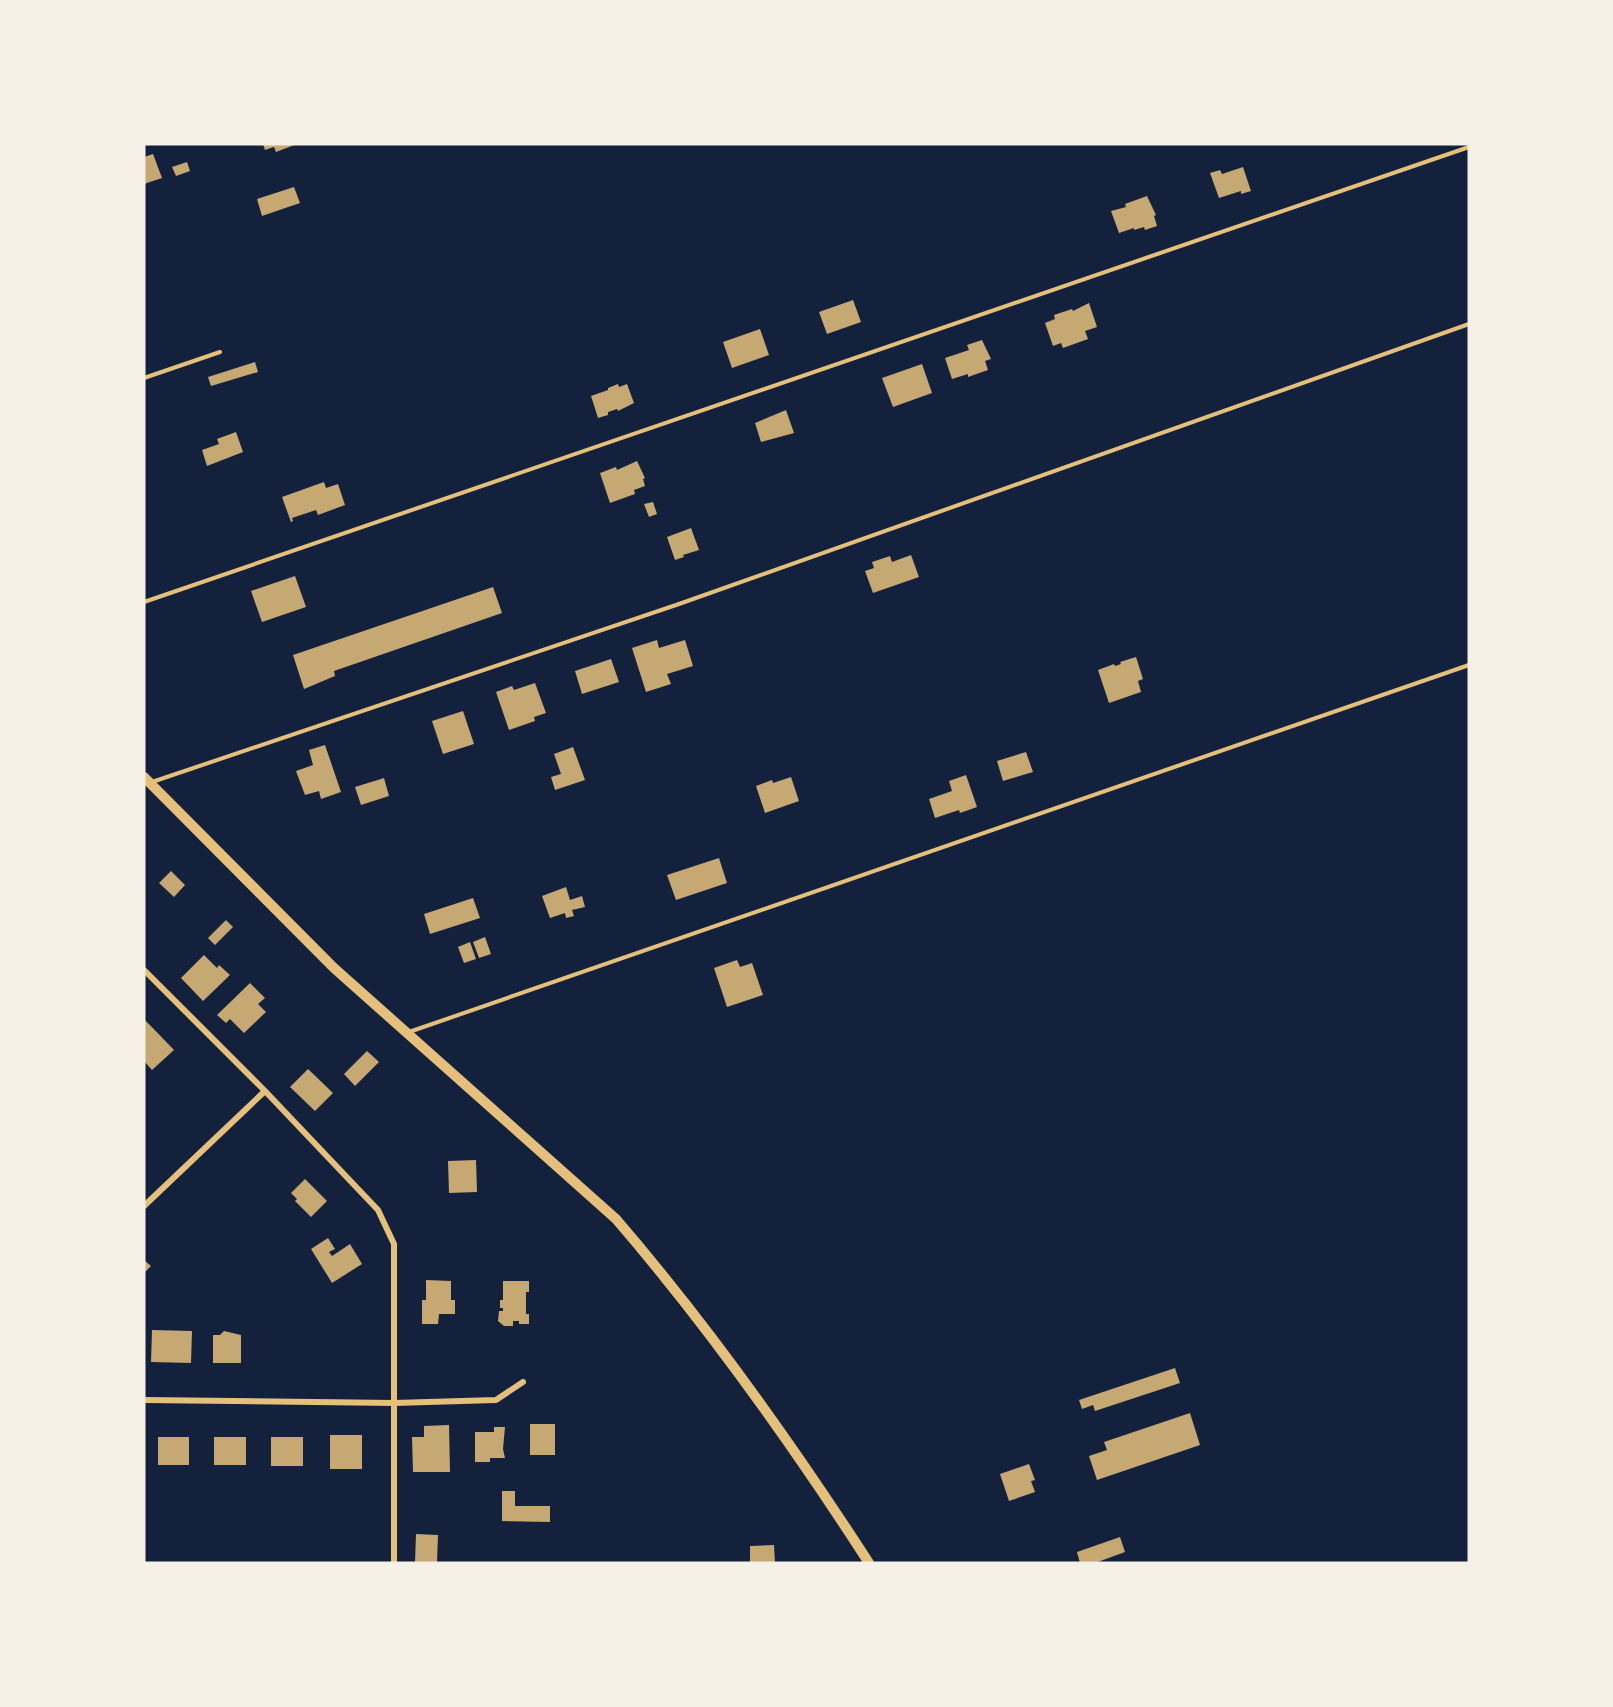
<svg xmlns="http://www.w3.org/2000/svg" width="1613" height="1707" font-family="'Work Sans',sans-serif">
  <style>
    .building { fill: #c6a872 }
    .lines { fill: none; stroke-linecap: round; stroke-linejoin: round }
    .service { stroke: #e5c07b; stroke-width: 4 }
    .minor { stroke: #e5c07b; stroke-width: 6 }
    .tertiary { stroke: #e5c07b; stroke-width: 10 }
  </style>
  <rect width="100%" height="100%" fill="#14213d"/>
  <path class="building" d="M263,144h34l-21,8 -2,-5 -9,3z
    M153,154l9,24 -18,6v-27z
    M187,162l3,9 -14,5 -4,-9z
    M1243,167l8,24 -10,3v-3l-22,7 -9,-25 10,-3 2,4z
    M294,187l6,16 -38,13 -5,-17z
    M1147,196l9,19 -2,1 3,10 -12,4 -1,-3 -10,3v-2l-15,5 -8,-22 15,-4 -1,-3z
    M853,300l8,22 -34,12 -8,-22z
    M1089,303l8,24 -12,4 3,8 -25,9 -2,-5 -8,3 -8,-23 10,-4 -1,-4 18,-6 1,2z
    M760,329l9,26 -37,13 -9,-26z
    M982,340l9,19 -6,2 3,9 -20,7v-3l-16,5 -7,-21 24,-8 -2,-5z
    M255,362l3,10 -47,14 -3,-9z
    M922,364l10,29 -39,14 -11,-29z
    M618,384l1,3 8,-3 7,19 -16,8 -1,-2 -9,3v3l-10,3 -7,-22 17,-6v-2z
    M786,410l8,23 -33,9 -6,-19z
    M236,432l7,20 -36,14 -5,-16 17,-6 -2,-5z
    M637,461l8,17 -2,1 2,7 -11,4 1,4 -25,9 -10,-30 16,-6 1,3z
    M324,482l2,6 12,-4 7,21 -27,10 -2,-5 -24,8 1,3 -2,1 -9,-25z
    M653,502l4,12 -8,3 -5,-13z
    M691,528l8,22 -16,5 1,2 -9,3 -8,-23z
    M911,555l8,22 -46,16 -8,-22 9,-3 -2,-6 18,-6 2,6z
    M295,576l11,31 -44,15 -11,-31z
    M493,587l9,26 -168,58 1,5 -31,13 -11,-34z
    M657,640l2,8 26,-8 8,26 -26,8 4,10 -25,8 -14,-44z
    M1136,657l7,22 -5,2 3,11 -32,11 -11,-33 16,-6 1,2 6,-2 -1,-2z
    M611,659l8,23 -37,12 -7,-23z
    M535,683l11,30 -12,4 1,4 -26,9 -13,-38 16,-6 2,4z
    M463,711l11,33 -31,10 -11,-33z
    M325,745l16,47 -20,7 -2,-8 -14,4 -9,-24 17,-6 -4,-15z
    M573,747l12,33 -30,10 -4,-13 10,-3 -7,-20z
    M1026,752l7,20 -30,9 -6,-20z
    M966,775l11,32 -17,6 -1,-3 -24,8 -6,-19 23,-8 -3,-10z
    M791,777l8,24 -34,12 -9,-27 16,-6 1,3z
    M384,778l5,18 -28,9 -6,-18z
    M719,858l8,25 -51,17 -9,-25z
    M171,871l14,14 -11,12 -15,-14z
    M566,887l4,13 12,-4 3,11 -13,3 2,6 -8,2 -1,-5 -15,5 -8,-22z
    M473,898l7,20 -50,16 -6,-20z
    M226,920l7,7 -18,18 -7,-7z
    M485,937l6,17 -12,4 -6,-16z
    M470,942l6,17 -12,4 -6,-16z
    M204,955l13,13 2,-3 11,10 -27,26 -22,-23z
    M737,960l3,7 12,-4 11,32 -36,12 -13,-39z
    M250,983l15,15 -7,6 8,8 -22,21 -14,-14 -4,4 -9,-8z
    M144,1019l30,31 -22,20 -8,-9z
    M367,1051l12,11 -24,24 -11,-12z
    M308,1069l25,24 -18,18 -25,-24z
    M476,1160l1,32 -28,1 -1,-32z
    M305,1179l22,22 -16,16 -16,-16 2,-2 -6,-6z
    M328,1238l7,11 -6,3 3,4 18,-12 12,20 -30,19 -21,-34z
    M144,1260l7,6 -7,7z
    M426,1280l25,1v19h4v14h-16l-1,10h-16v-24h4z
    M503,1281h26v11h-3v22h3v10h-10v-3h-6v5h-9l-6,-5 1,-10h4v-3h-3v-8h3z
    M152,1330l40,1 -1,32 -40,-1z
    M224,1331l17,4v28h-28v-28h7z
    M1175,1368l5,15 -85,28 -2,-6 -11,4 -3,-9z
    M1190,1413l10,32 -103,35 -8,-24 18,-6 -3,-8z
    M530,1424h25v31h-25z
    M449,1425l1,47h-37l-1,-35h12v-11z
    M494,1427h11l-2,22 2,9h-15v4h-15v-30h19z
    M330,1435h32v34h-32z
    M158,1437h31v28h-31z
    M214,1437h32v28h-32z
    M271,1437h32v29h-32z
    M1029,1464l6,16 -4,1 4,11 -26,9 -9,-27z
    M502,1491h13v15h35v16l-48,-1z
    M416,1534l22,1 -1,28h-22z
    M1120,1537l5,15 -30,11h-15l-3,-11z
    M774,1545l1,18h-25v-17z"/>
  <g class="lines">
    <path class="service" d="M144,378l76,-26
      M144,602l1325,-455
      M152,782l527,-178 790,-280
      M409,1032l1060,-367"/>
    <path class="minor" d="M144,970l121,121 113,119 16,34v319
      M144,1206l121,-115
      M144,1400l250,3 102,-3 27,-18"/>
    <path class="tertiary" d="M144,777l190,191 282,251c93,108 176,225 253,344"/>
  </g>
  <rect width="1613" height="1707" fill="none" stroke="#f6f1e7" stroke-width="291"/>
</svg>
